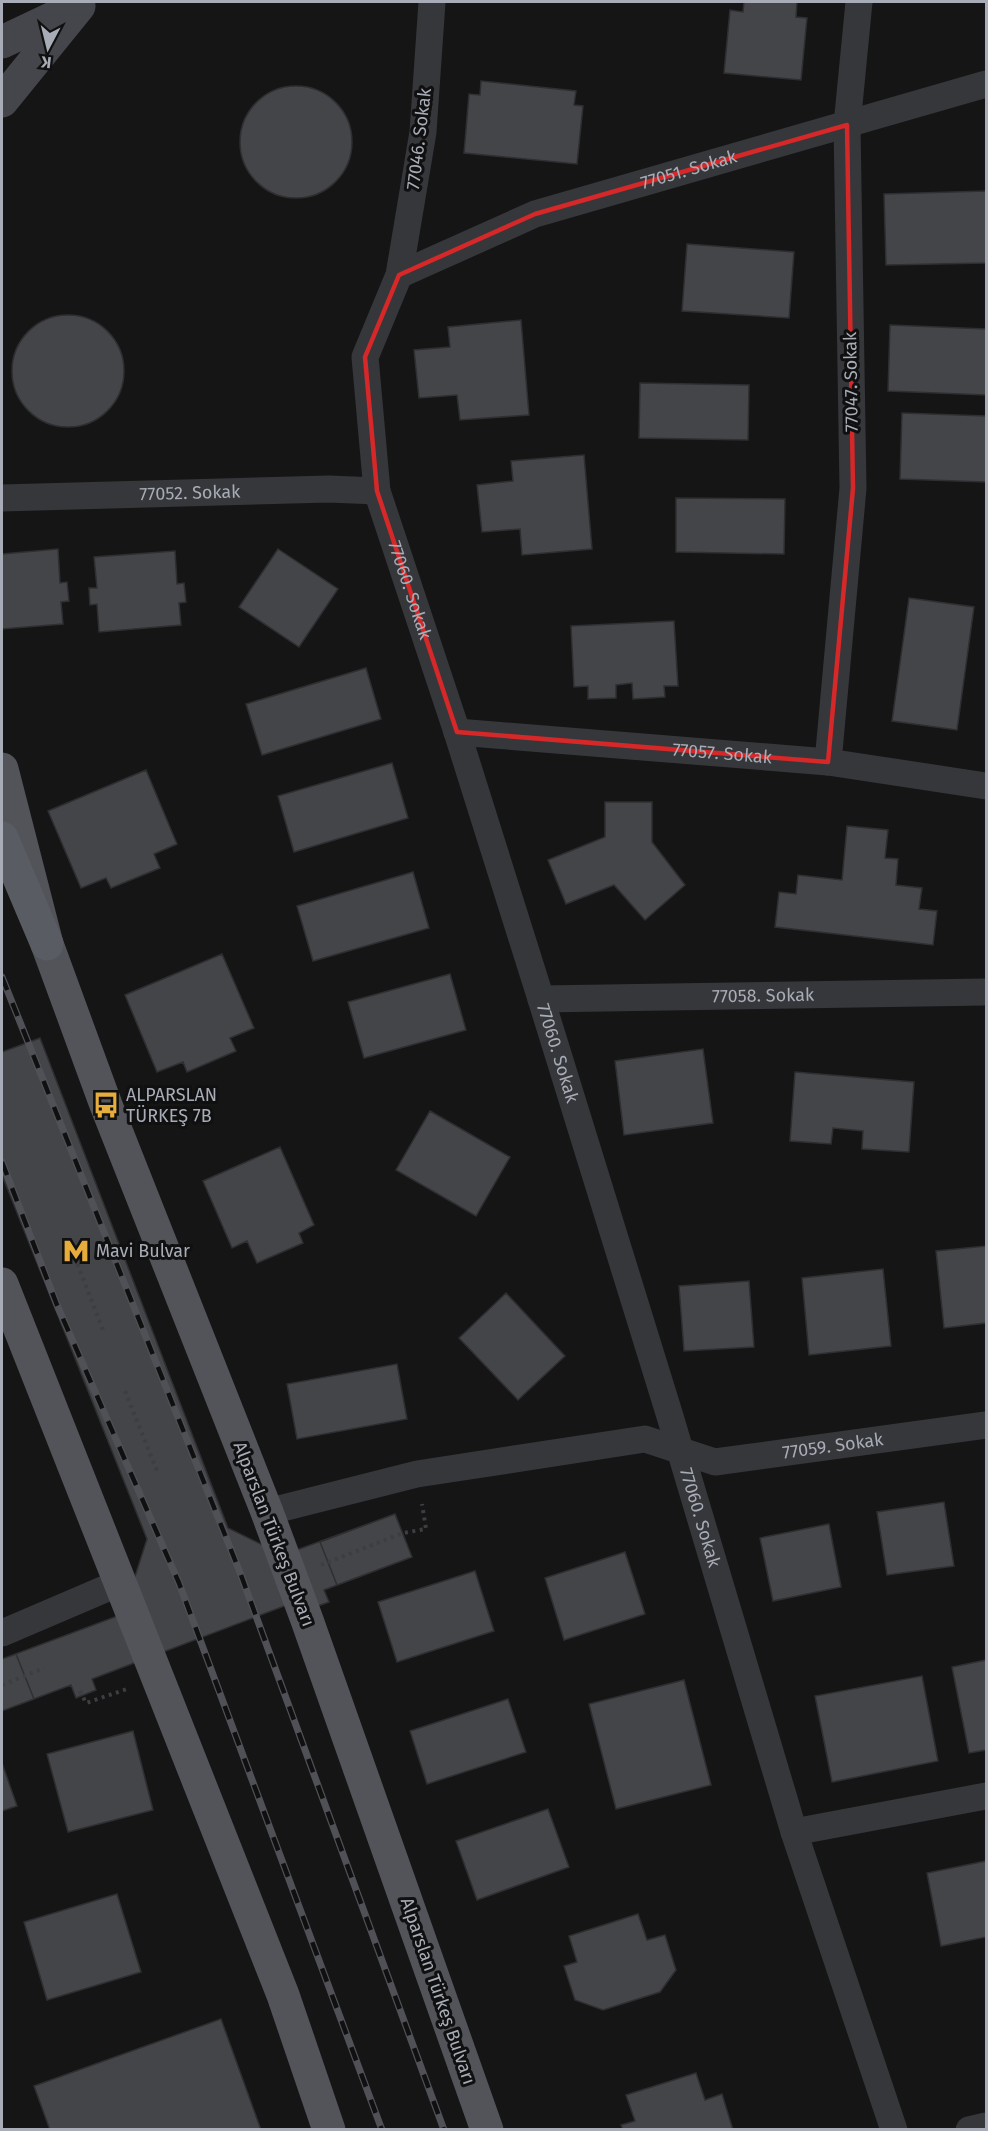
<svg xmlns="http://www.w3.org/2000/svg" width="988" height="2131" font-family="'Fira Sans',sans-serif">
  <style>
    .building { fill: #444549; stroke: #2f2f32; stroke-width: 1.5 }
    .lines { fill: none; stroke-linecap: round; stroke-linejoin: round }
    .path { stroke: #3c3e42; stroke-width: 4; stroke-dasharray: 3 4.5; stroke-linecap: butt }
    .minor { stroke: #36373b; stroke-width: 27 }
    .secondary { stroke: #44464b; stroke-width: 33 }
    .primary { stroke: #52545a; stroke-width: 33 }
    .trunk { stroke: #5a5c63; stroke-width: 33 }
    .rail-casing { stroke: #4f5156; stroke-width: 7 }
    .rail { stroke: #101011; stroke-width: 4.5; stroke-dasharray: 14; stroke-linecap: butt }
    .marked { fill: none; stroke: #d62828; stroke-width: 4.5; stroke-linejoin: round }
    .labels { text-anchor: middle; stroke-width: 6; stroke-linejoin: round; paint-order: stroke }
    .street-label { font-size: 18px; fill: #a7acb6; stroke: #101011 }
    .poi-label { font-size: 18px; fill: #a7acb6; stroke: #101011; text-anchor: start }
  </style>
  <rect width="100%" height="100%" fill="#151516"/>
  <path class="building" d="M744,2h53l-1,15 11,1 -6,62 -77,-7 6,-63 13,2z
    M481,81l95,10 -2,14 9,1 -6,58 -113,-11 5,-59 11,1z
    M240 142a56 56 0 1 1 112 0a56 56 0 1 1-112 0Z
    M986,191v72l-100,2 -2,-71z
    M687,244l107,8 -5,66 -107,-7z
    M12 371a56 56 0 1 1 112 0a56 56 0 1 1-112 0Z
    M521,320l8,95 -69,5 -3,-25 -38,3 -5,-48 36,-3 -2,-20z
    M890,325l96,4v66l-98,-4z
    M640,383l109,2 -1,55 -109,-2z
    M902,413l84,3v66l-86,-3z
    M584,455l8,94 -70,6 -2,-26 -38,3 -5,-47 36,-4 -2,-20z
    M676,498l109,1 -1,55 -108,-2z
    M58,549l2,34 7,-1 2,19 -8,1 2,22 -61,5v-75z
    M278,549l60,40 -39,58 -60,-40z
    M175,551l2,33 7,-1 2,19 -7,1 2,22 -82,7 -2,-28 -7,1 -1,-17h8l-3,-31z
    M909,598l65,9 -17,123 -65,-9z
    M674,621l4,65h-14l1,11 -32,2 -1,-16 -16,2v13l-28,1v-13l-14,1 -3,-61z
    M366,668l15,51 -119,36 -16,-51z
    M392,763l16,55 -114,34 -16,-56z
    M146,770l31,74 -23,10 6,14 -49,20 -5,-10 -25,10 -33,-77z
    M605,802h47v40l33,43 -40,35 -31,-35 -48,19 -18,-44 57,-23z
    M847,826l41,4 -3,28 13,1 -2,26 26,3 -3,21 18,2 -4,34 -158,-18 4,-35 17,2 2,-19 44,5z
    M413,872l16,56 -116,33 -16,-55z
    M222,954l32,74 -24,10 6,13 -49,21 -4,-10 -26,10 -32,-77z
    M450,974l16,56 -102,28 -16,-56z
    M40,1038l188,490 55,27 112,-41 17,43 -88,33 5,12 -17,6 -4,-11 -216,82 4,11 -20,8 -5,-13 -69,26v-52l121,-45 24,-75 -145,-364v-123z
    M703,1049l10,74 -89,12 -9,-74z
    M795,1072l119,10 -5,70 -47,-3 1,-18 -30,-3 -2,16 -41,-3z
    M430,1111l80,46 -34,59 -80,-46z
    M280,1147l34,78 -15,8 4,10 -46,20 -10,-22 -15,7 -29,-67z
    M986,1246v77l-42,5 -8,-77z
    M883,1269l8,77 -82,9 -7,-77z
    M749,1281l5,66 -70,4 -5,-65z
    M506,1293l59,63 -47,44 -59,-62z
    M397,1364l10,55 -110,20 -10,-55z
    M944,1502l10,64 -67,9 -10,-63z
    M395,1514l17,43 -75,28 -17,-43z
    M829,1524l12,63 -68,14 -13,-63z
    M625,1552l20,62 -81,26 -19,-62z
    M475,1571l19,60 -97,31 -19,-60z
    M16,1654l18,45 -32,12v-52z
    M986,1660v90l-17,3 -17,-86z
    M922,1676l16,85 -106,21 -17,-86z
    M684,1680l27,105 -95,24 -27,-105z
    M508,1699l18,53 -99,32 -17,-53z
    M133,1731l20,79 -85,22 -21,-78z
    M2,1763l15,43 -15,5z
    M548,1809l21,58 -92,33 -21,-59z
    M986,1861v76l-45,9 -14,-73z
    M117,1894l24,78 -94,28 -23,-78z
    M638,1914l9,26 18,-5 11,35 -16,22 -57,18 -28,-10 -11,-34 13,-4 -8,-26z
    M221,2019l40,111h-211l-16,-44z
    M696,2073l9,27 17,-6 11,36h-110l-2,-5 14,-4 -9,-26z"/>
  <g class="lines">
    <path class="path" d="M72,1250l31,80
      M125,1391l32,80
      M321,1565l82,-32 23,-4 -4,-25
      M2,1685l42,-17
      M80,1691l6,12 41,-14"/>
    <g class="minor">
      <path id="s1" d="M432,2l-9,130 -24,143 -34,82 12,134 80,241 84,267 128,414 125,419 100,298"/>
      <path id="s2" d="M399,275l136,-61 451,-130"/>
      <path id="s3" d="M2,498l327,-9 48,2"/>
      <path id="s4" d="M457,732l371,30 158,24"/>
      <path d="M828,762l25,-274 -6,-363 12,-123"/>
      <path id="s5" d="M541,999l445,-7"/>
      <path id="s6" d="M267,1512l150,-38 228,-35 70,23 271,-37"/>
      <path d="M2,1633l117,-50"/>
      <path d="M794,1832l192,-36"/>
      <path d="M969,2130l17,-4"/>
    </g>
    <path class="secondary" d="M2,42l70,-33
      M2,101l77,-95"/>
    <path class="primary" d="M2,769l45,175 59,161 161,407 40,108 180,510
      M2,1284l281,711 46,135"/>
    <path class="trunk" d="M2,838l45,106"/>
    <g class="rail-casing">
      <path id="rail" d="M2,977l239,598 203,555
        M2,1162l55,143 122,278 203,547"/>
    </g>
    <use href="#rail" class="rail"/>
  </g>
  <path class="marked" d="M847,125l6,363 -25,274 -371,-30 -80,-241 -12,-134 34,-82 136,-61z"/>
  <defs>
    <g id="bus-bare" transform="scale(2.07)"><path d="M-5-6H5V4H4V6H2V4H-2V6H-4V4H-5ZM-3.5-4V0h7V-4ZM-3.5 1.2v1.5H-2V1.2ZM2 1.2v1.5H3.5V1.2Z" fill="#e6ac3c" stroke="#101011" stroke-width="2.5" paint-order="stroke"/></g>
    <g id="metro-bare" transform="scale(2.07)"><path d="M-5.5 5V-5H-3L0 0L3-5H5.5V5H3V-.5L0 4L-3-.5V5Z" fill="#e6ac3c" stroke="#101011" stroke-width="2.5" paint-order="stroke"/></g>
  </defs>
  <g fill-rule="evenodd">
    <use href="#bus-bare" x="106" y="1105"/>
    <use href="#metro-bare" x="76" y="1251"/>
  </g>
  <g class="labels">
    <g class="street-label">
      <text transform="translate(419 139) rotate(-83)" y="6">77046. Sokak</text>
      <text dy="6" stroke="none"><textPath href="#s2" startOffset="309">77051. Sokak</textPath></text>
      <text transform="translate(851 382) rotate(-91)" y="6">77047. Sokak</text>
      <text dy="6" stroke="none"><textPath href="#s3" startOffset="188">77052. Sokak</textPath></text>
      <text dy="6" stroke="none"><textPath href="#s1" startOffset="603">77060. Sokak</textPath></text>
      <text dy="6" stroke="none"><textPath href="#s4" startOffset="266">77057. Sokak</textPath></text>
      <text dy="6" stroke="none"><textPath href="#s5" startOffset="222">77058. Sokak</textPath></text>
      <text dy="6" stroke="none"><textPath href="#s1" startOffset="1089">77060. Sokak</textPath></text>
      <text dy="6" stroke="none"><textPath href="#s6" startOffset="578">77059. Sokak</textPath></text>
      <text dy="6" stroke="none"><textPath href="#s1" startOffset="1575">77060. Sokak</textPath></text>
      <text transform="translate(274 1534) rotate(69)" y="6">Alparslan Türkeş Bulvarı</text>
      <text transform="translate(438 1991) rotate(71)" y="6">Alparslan Türkeş Bulvarı</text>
    </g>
    <g class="poi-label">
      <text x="126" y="1101">ALPARSLAN<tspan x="126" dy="21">TÜRKEŞ 7B</tspan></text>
      <text x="96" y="1257">Mavi Bulvar</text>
    </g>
  </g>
  <rect width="988" height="2131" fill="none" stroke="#a7acb6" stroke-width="6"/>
  <g transform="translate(48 48) rotate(187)" stroke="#101011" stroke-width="4.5" paint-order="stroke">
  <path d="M0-4.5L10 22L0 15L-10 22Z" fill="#a7acb6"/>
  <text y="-9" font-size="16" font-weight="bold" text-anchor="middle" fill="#a7acb6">K</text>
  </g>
</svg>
